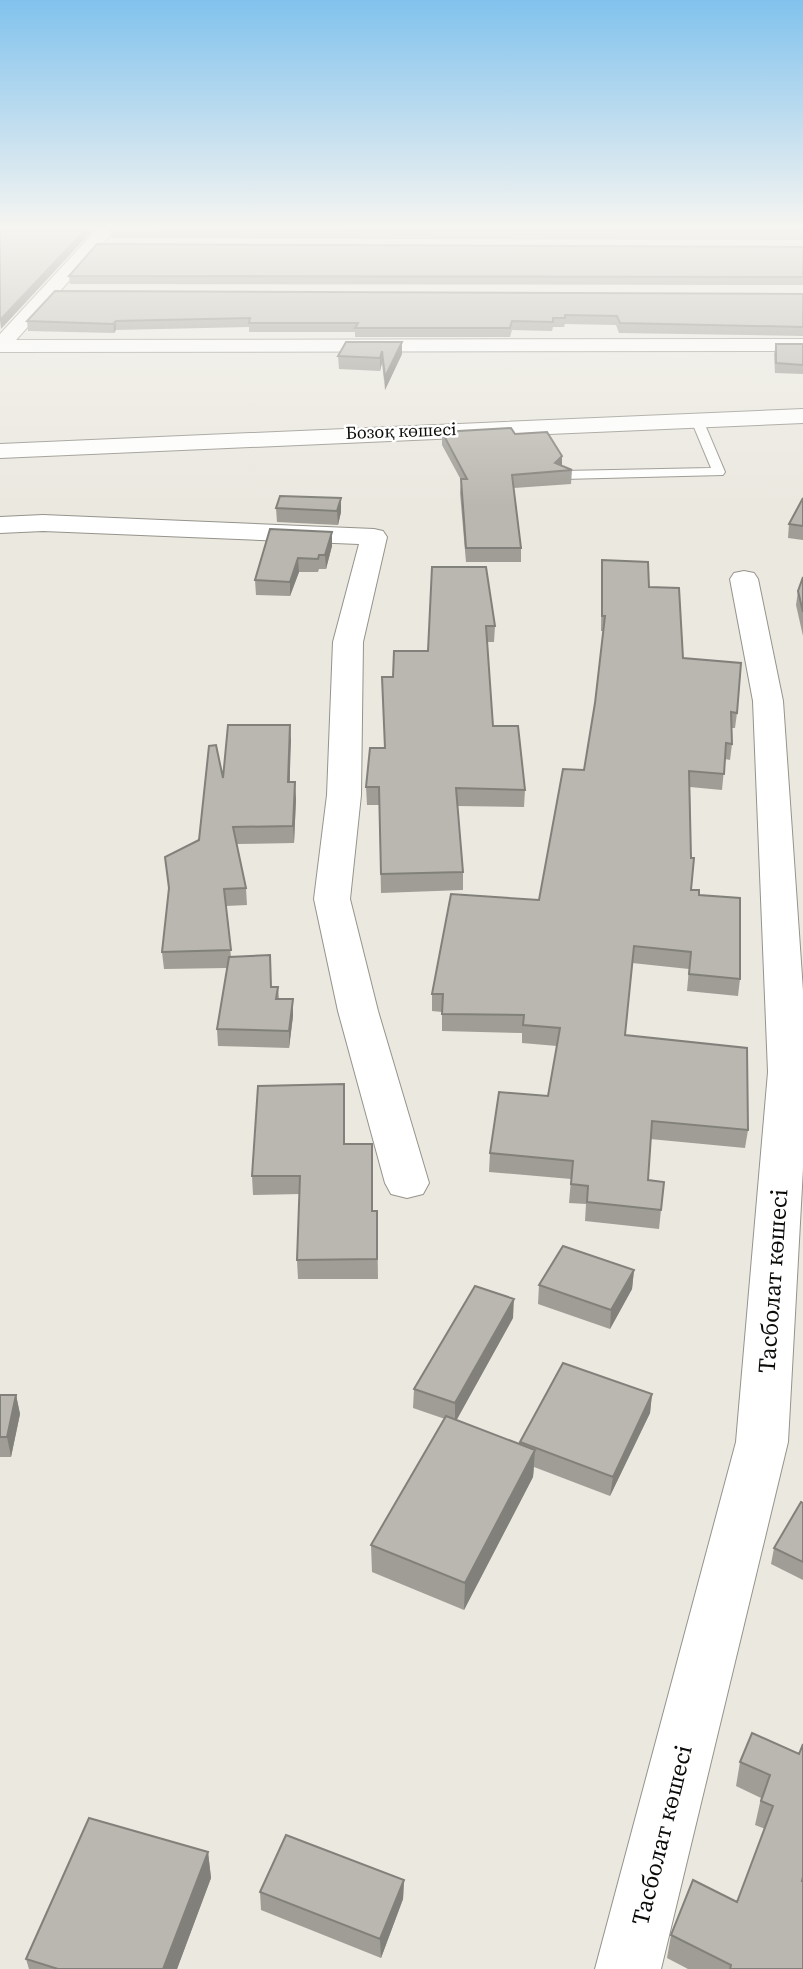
<svg xmlns="http://www.w3.org/2000/svg" width="803" height="1969" font-family="'Source Serif 4',serif">
  <style>
    .lines { fill: none; stroke-linecap: round; stroke-linejoin: round }
    .service-casing { stroke: #95938b; stroke-width: 2 }
    .minor-casing { stroke: #95938b; stroke-width: 2 }
    .tertiary-casing { stroke: #95938b; stroke-width: 2 }
    .service { fill: #fff; fill-rule: evenodd }
    .minor { fill: #fff; fill-rule: evenodd }
    .tertiary { fill: #fff; fill-rule: evenodd }
    .wall { fill: #9f9d96 }
    .shaded-wall { fill: #82807a }
    .building { fill: #b9b7af; stroke: #82807a; stroke-width: 2 }
    .labels { text-anchor: middle; stroke-width: 5; stroke-linejoin: round; paint-order: stroke }
    .far-street-label { font-size: 18px; fill: #0c0b08; stroke: #fff }
    .near-street-label { font-size: 24px; fill: #0c0b08; stroke: #fff }
  </style>
  <rect width="100%" height="100%" fill="#eae8df"/>
  <g class="lines">
    <g class="service-casing">
      <path id="service" d="M697,417l6,3 22,52 -2,3 -160,4 -6,-4 6,-4 148,-3 -20,-48z"/>
    </g>
    <g class="minor-casing">
      <path id="minor" d="M803,339v12l-803,1v-12z
        M803,409v14l-803,35v-14z
        M43,515l331,14 9,2 4,6 -24,105 -2,153 -11,104 28,112 51,172 -6,11 -16,4 -16,-4 -6,-11 -47,-172 -24,-112 13,-104 6,-153 26,-98 -316,-13 -43,2v-16z
        M744,571l10,2 4,6 25,122 20,290v177l-15,274 -127,527h-66l141,-527 32,-370 -15,-371 -23,-122 4,-6z"/>
    </g>
    <g class="tertiary-casing">
      <path id="tertiary" d="M96,230h19l-108,120 -7,2v-18z"/>
    </g>
    <use href="#service" class="service"/>
    <use href="#minor" class="minor"/>
    <use href="#tertiary" class="tertiary"/>
  </g>
  <path class="wall" d="M110,230h693v10l-692,-2z
    M803,247v38l-733,-1 -1,-8z
    M803,294v42l-184,-3 -3,-8 -51,-1 -1,3h-11l-1,4 -40,-1 -2,7h-155v-5h-106v-5l-133,3 -2,3 -86,-2 -1,-10z
    M346,342l56,12 -17,36 -3,-27 -2,8 -41,-2 -1,-13z
    M776,344h27v30l-28,-1 -1,-19z
    M442,432l73,2 47,22v10l10,4 -1,14 -57,4 7,60v14h-55l-6,-69 1,-13 -19,-35z
    M341,498v14l-3,13 -61,-3 -1,-14z
    M803,498v42l-15,-2 1,-14z
    M332,532v14l-6,23h-7l-1,3h-19l-9,24 -34,-1 -1,-15z
    M602,560l47,27 34,71 54,55 -2,15h-4l1,16 -2,16 -5,-1 -3,31 -32,-3 1,103 8,5 41,84 -2,17 -51,-5 2,-22 -57,-6 -7,72 123,95 -3,18 -95,-9 -2,41 13,30 -2,19 -74,-8 1,-17 -17,-1 2,-24 -82,-7 1,-19 58,-57 9,-50 -35,-3v-10l-80,-2v-19l-10,-1v-17l107,-94 45,-130 11,-67 8,-72h-2z
    M432,567l63,59 -1,16h-7l6,84 32,64 -1,17 -67,-1 6,66v18l-82,3 -2,-88h-12l-1,-18 62,-136z
    M803,577v59l-7,-31 2,-14z
    M290,725v57l6,17 -2,44 -57,1 9,44 1,17 -21,1 5,51 40,30h7l1,12h14v17l-4,32 -71,-2 -1,-17 10,-61 -63,1 -2,-17 37,-112 24,-62z
    M345,1144l27,67h5l1,68h-80l-1,-19 3,-66 -47,1 -1,-19z
    M634,1270l-2,19 -22,40 -72,-25 1,-19z
    M513,1318l-57,102 64,24v-2l132,-48 -2,19 -40,83 -76,-29 -1,10 -69,133 -92,-38 -1,-27 74,-126 -32,-11 1,-19z
    M0,1395h16l4,19 -9,43h-11z
    M803,1503v77l-32,-16 3,-16z
    M799,1754l4,215h-115l-21,-11 4,-23 66,-33 28,-73 -10,-4 6,-27 -25,-12 4,-24z
    M208,1852l3,26 -34,91h-148l-3,-10z
    M404,1880l-1,19 -22,59 -120,-48 -1,-18z"/>
  <path class="shaded-wall" d="M85,230h8l-92,99 -1,-9z
    M116,321v9l-2,3 -1,-9z
    M402,342v12l-17,36v-13z
    M382,351v12l-2,8v-13z
    M562,456v13l-7,-6z
    M341,498v14l-3,13 -1,-14z
    M332,532v14l-6,23 -1,-14z
    M298,558l1,14 -9,24v-14z
    M290,725l1,16 -2,58 -1,-17z
    M295,782l1,17 -2,44 -1,-17z
    M293,999v17l-4,32v-17z
    M634,1270l-2,19 -22,40 1,-19z
    M514,1299l-1,19 -58,105v-20z
    M652,1394l-2,19 -40,83 3,-19z
    M16,1395l4,19 -9,43 -4,-20z
    M535,1450l-2,27 -69,133 1,-27z
    M208,1852l3,26 -34,91h-14z
    M404,1880l-1,19 -22,59 -1,-19z"/>
  <path class="building" d="M0,230h85l-85,90z
    M155,230h648v2z
    M97,244l706,3v30l-734,-1z
    M55,291l748,3v33l-183,-4 -3,-7 -52,-1v3h-12v4l-41,-1 -2,7h-155l3,-5h-109l1,-5 -134,3 -3,3 -86,-3z
    M346,342h56l-17,35 -3,-26 -2,7 -42,-2z
    M776,344h27v21l-27,-2z
    M511,428l4,6 32,-2 15,24 -7,7 17,7 -60,5 9,73h-55l-5,-69h6l-25,-47z
    M280,496l61,2 -4,13 -61,-3z
    M803,498v28l-14,-2z
    M270,529l62,3 -7,23h-6l-1,4 -20,-1 -8,24 -35,-2z
    M602,560l46,2 1,25 30,1 4,70 58,5 -4,50 -6,-1 1,32 -6,-1 -2,31 -35,-3 2,87h3l-3,32h8v5l41,3v81l-51,-5 2,-22 -57,-6 -9,89 122,13 1,82 -96,-9 -4,59 16,2 -3,28 -74,-8 1,-16 -17,-2 2,-23 -83,-8 9,-61 49,4 12,-68 -37,-3 1,-10 -82,-1 1,-20h-11l19,-100 88,6 24,-131 21,1 11,-67 10,-87h-3z
    M432,567h54l9,59h-9l7,100h25l7,64 -69,-2 7,84 -82,2 -2,-87h-13l4,-39h15l-3,-71h11l1,-26h34z
    M803,577v35l-5,-21z
    M228,725h62l-2,57h7l-2,44 -60,1 13,61 -22,1 7,61 -69,2 7,-64 -4,-31 34,-17 10,-94 7,-1 7,33z
    M270,955l1,32h7l-2,12h17l-4,32 -72,-2 12,-72z
    M344,1084v60h28v67h5v48l-80,1 3,-84h-48l6,-90z
    M563,1246l71,24 -23,40 -72,-25z
    M475,1286l39,13 -59,104 -41,-14z
    M563,1363l89,31 -39,83 -93,-35z
    M0,1395h16l-9,42h-7z
    M446,1416l89,34 -70,133 -94,-38z
    M801,1502l2,1v59l-29,-14z
    M752,1733l47,21 4,-10v133l-1,4h1v88h-73l1,-4 -60,-30 22,-55 44,22 36,-96 -12,-5 9,-26 -30,-13z
    M89,1818l119,34 -45,117h-105l-32,-10z
    M286,1835l118,45 -24,59 -120,-47z"/>
  <linearGradient id="sky" x2="0" y2="1"><stop stop-color="#81c2ed"/><stop offset="0.45" stop-color="#f6f5f1"/><stop offset="1" stop-color="#f6f5f1" stop-opacity="0"/></linearGradient>
  <rect width="803" height="506" fill="url(#sky)"/>
  <g class="labels">
    <g class="far-street-label">
      <text transform="translate(401 431) rotate(-2)" y="6">Бозоқ көшесі</text>
    </g>
    <g class="near-street-label">
      <text transform="translate(773 1281) rotate(-86)" y="8">Тасболат көшесі</text>
      <text transform="translate(662 1835) rotate(-76)" y="8">Тасболат көшесі</text>
    </g>
  </g>
</svg>
